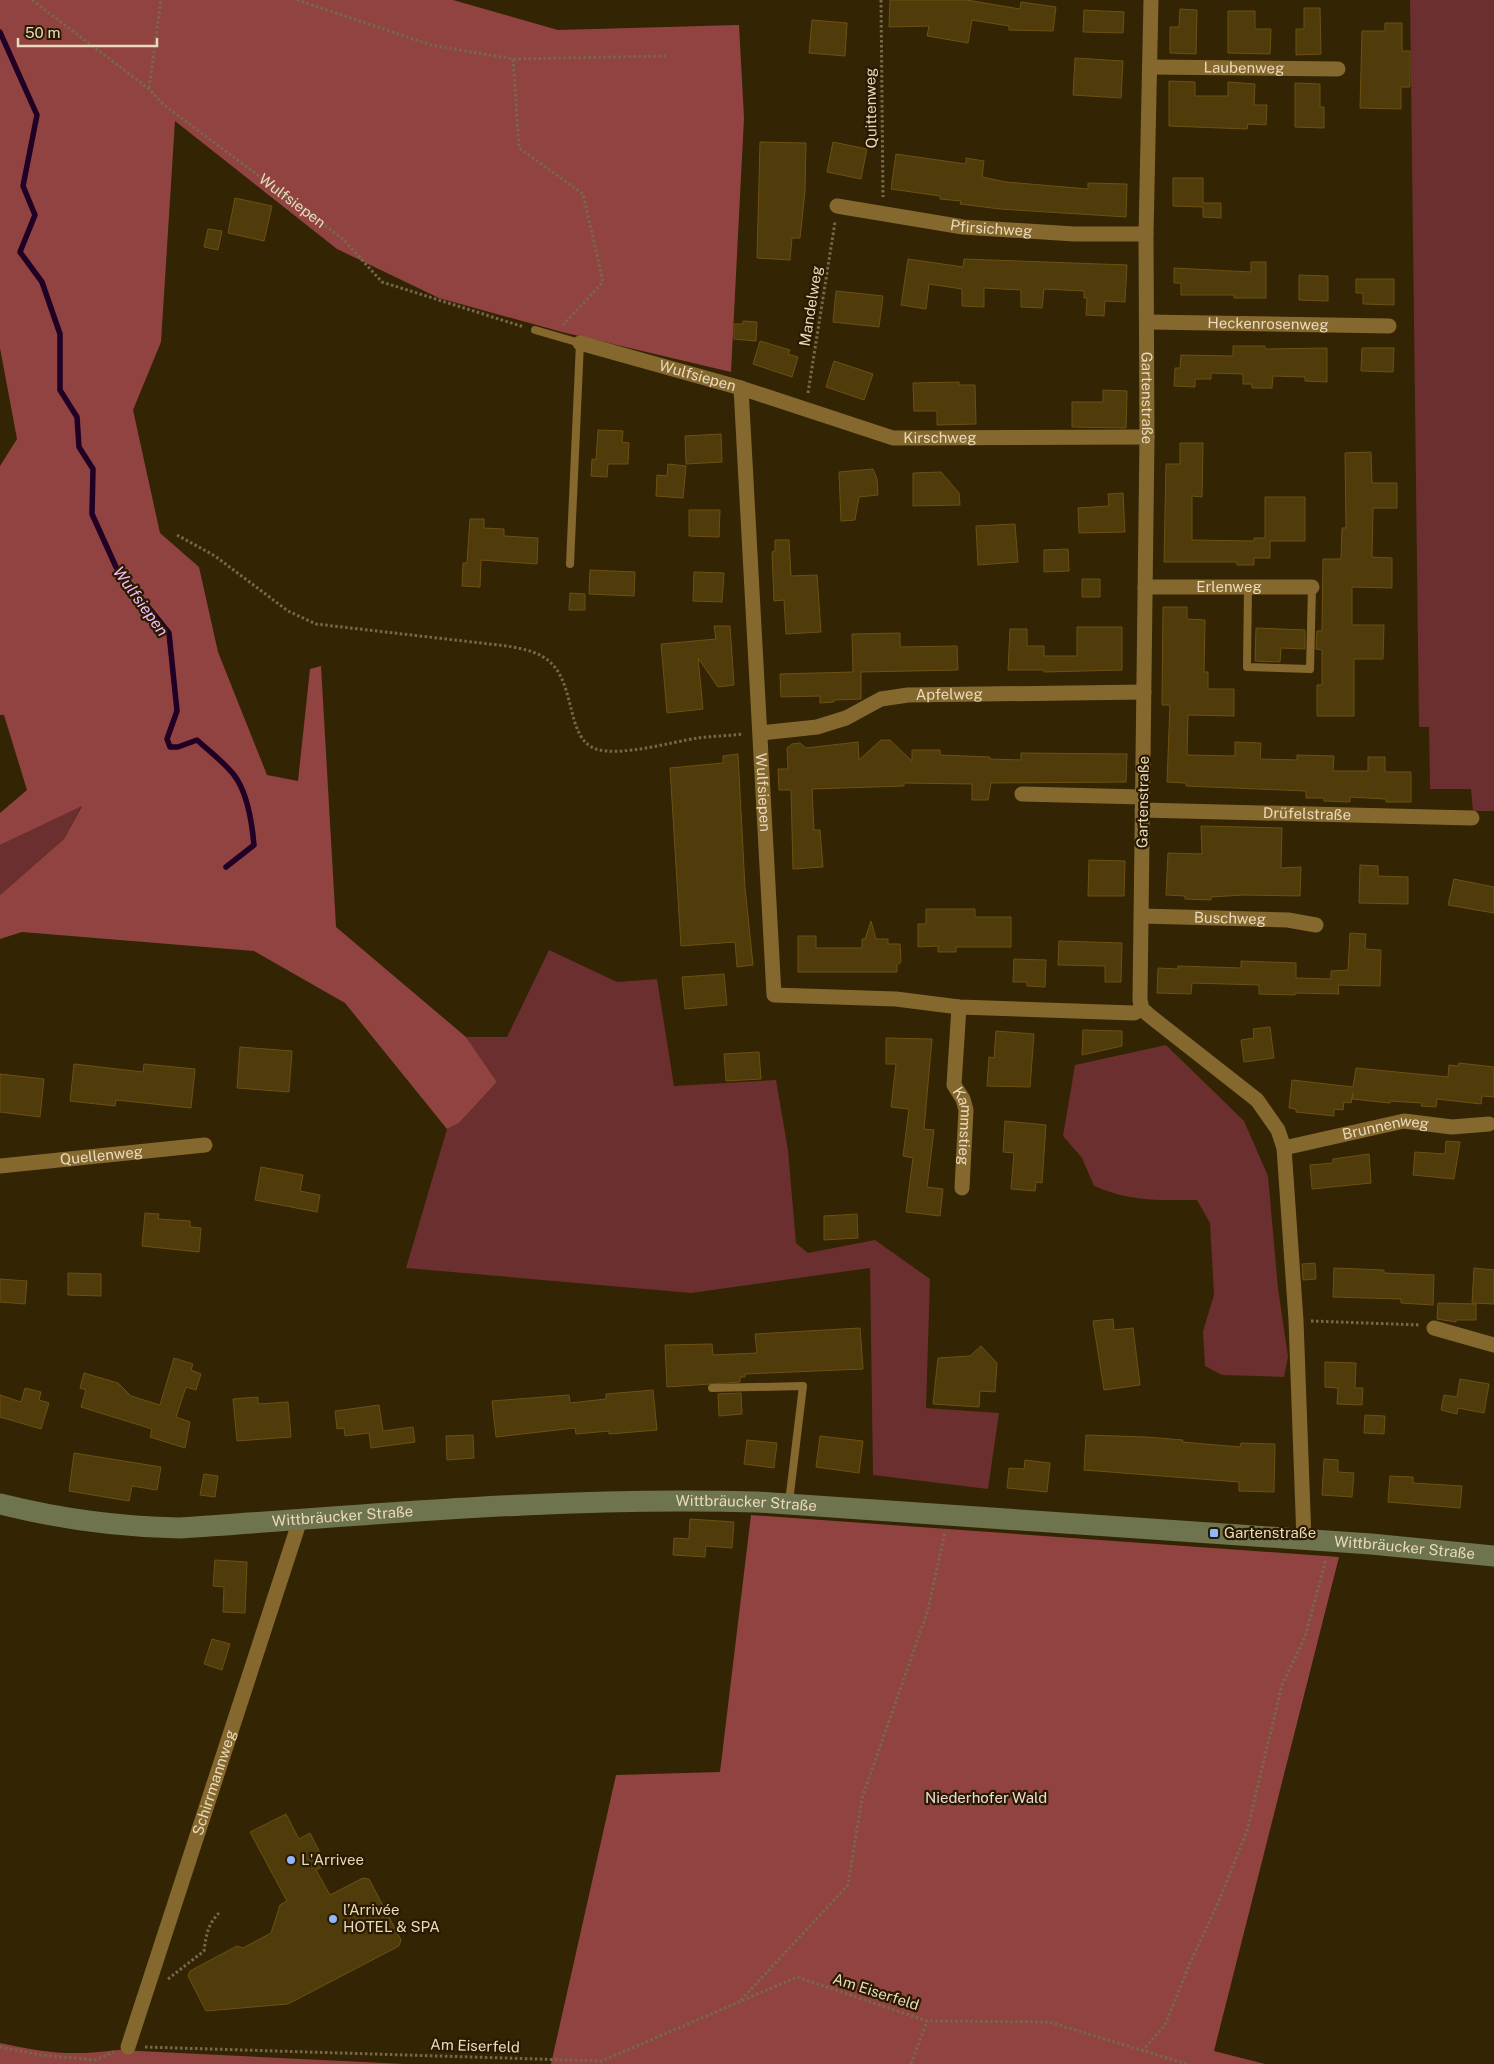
<svg xmlns="http://www.w3.org/2000/svg" width="1494" height="2064" font-family="'Public Sans',sans-serif">
  <style>
    .green { fill: #6a2f2e }
    .forest { fill: #914341 }
    .lines { fill: none; stroke-linecap: round; stroke-linejoin: round }
    .stream { stroke: #210026; stroke-width: 5.5 }
    .building { fill: #503b0b; stroke: #6d5112 }
    .path { stroke: #776849; stroke-width: 3; stroke-dasharray: 2.5 2.5; stroke-linecap: butt }
    .lane { stroke: #85682d; stroke-width: 8 }
    .street { stroke: #85682d; stroke-width: 15 }
    .secondary { stroke: #6e744d; stroke-width: 21 }
    .poi-dot { fill: #92b7fd; stroke: #291b00; stroke-width: 2 }
    .labels { text-anchor: middle; stroke-width: 4.5; stroke-linejoin: round; paint-order: stroke }
    .street-label { font-size: 15px; fill: #eadabd; stroke: #291b00 }
    .poi-label { font-size: 15px; fill: #eadabd; stroke: #291b00; text-anchor: start }
    .park-label { font-size: 15px; fill: #f3dad8; stroke: #291b00 }
    .water-label { font-size: 16px; font-style: italic; fill: #f7bcff; stroke: #291b00 }
  </style>
  <rect width="100%" height="100%" fill="#332404"/>
  <path class="green" d="M1410,0h84v811h-21l-2,-22h-41l-1,-62h-10z
    M82,805l-18,34 -64,56v-50z
    M549,950l68,32 40,-3 17,107 102,-6 12,70 8,93 12,10 67,-13 55,39 -4,129 73,5 -11,76 -115,-14 -3,-207 -179,25 -285,-25 41,-139 12,-6 38,-41 -31,-45h41z
    M1166,1045l78,76 24,55 10,112 10,69 -4,20 -62,-2 -17,-9 -2,-35 11,-36 -4,-72 -13,-23c-39,0 -66,2 -103,-14l-12,-28 -19,-22 12,-71z"/>
  <path class="forest" d="M0,0h453l105,30 181,-5 5,93 -13,254 -169,-40 -123,-34 -102,-49 -162,-128 -14,221 -28,68 27,123 39,34 19,85 49,123 31,6 12,-112 11,-3 15,261 130,110 31,45 -38,41 -12,6 -102,-126 -91,-52 -232,-19 -22,7v-44l64,-56 18,-33 -82,39v-32l27,-23 -23,-75h-4v-249l17,-27 -17,-91z
    M751,1515l588,42 -125,494 51,13h-714l65,-289 104,-3z
    M0,2043c45,10 72,13 118,7l287,14h-405z"/>
  <g class="lines">
    <path class="stream" d="M0,32l37,83 -14,71 12,29 -15,37 22,30 18,52v56l17,27 2,30 14,22 -1,45 24,53 53,66 8,78 -10,28 3,8h8l19,-7c12,11 27,22 37,35 14,18 18,48 20,70l-28,22"/>
  </g>
  <path class="building" d="M890,0h77l53,9 1,-7 35,5 -3,24 -44,-1v-4l-37,-6 -4,23 -41,-7 2,-10 -40,1z
    M1304,8h16l1,46 -25,1v-26h8z
    M1180,9l17,1 -1,44 -26,-1v-26h9z
    M1084,10l40,2 -1,21 -40,-1z
    M1228,11h27v18h16l-1,25 -42,-1z
    M812,20l35,3 -2,33 -36,-3z
    M1385,23h17v28h8v36h-9v22l-41,-1 2,-77h23z
    M1075,58l48,3 -2,37 -48,-3z
    M1169,81l26,1v14h33v-14l27,2 -1,21h13l-1,20 -18,-1 -1,5 -78,-3z
    M1295,83l25,1v23h4v21l-29,-1z
    M760,142l46,1 -1,48 -5,47h-8l-2,22 -33,-2z
    M833,142l34,7 -6,30 -34,-7z
    M896,154l70,10v-6l18,3 -2,16 24,5 82,7v-6l39,1 -1,33 -126,-8 -40,-5 1,-3 -21,-2v-3l-49,-7z
    M1173,178h30v25h18v15l-18,-1v-10l-30,-1z
    M235,198l37,8 -8,35 -36,-8z
    M208,229l14,2 -4,19 -14,-3z
    M908,259l55,8 1,-8 163,6 -2,37 -20,-1 -1,15 -18,-1 1,-17h-3v-7l-40,-2 -2,19 -21,-1v-17l-37,-2v19l-22,-1v-17l-33,-5 -3,25 -25,-4z
    M1251,262h15v36h-32v-3h-53v-12h-7v-15l77,4z
    M1299,275l29,1v25l-29,-1z
    M1356,279h38v26l-31,-1v-11h-7z
    M836,291l47,5 -4,31 -46,-5z
    M743,321l14,1 -1,19 -22,-2v-15h9z
    M760,341l30,9 -2,4 10,3 -6,20 -39,-13z
    M1233,346h32v3l62,-1v34l-22,-1v-4l-32,-1 -1,12h-20v-4h-9v-10l-32,-1v6h-16v8l-21,-1 1,-18h5l1,-13 52,1z
    M1362,348h32l-1,24 -32,-1z
    M834,361l39,13 -9,26 -38,-13z
    M959,382v3h16l1,39 -39,1v-14h-23l-1,-28z
    M1103,390l24,1 -1,37 -54,-1v-25h31z
    M598,430l25,1 -1,11 7,1 -1,21h-20l-1,13 -16,-1 1,-17 4,1z
    M721,434l1,28 -36,2 -1,-28z
    M1180,443h23l-1,54 -10,-1v44l62,1v-3h11v-41h40v44h-35v17h-16v7h-17v-3h-73l2,-98h14z
    M1371,452l1,31h25v25h-24l-1,49 20,1v30l-40,-1v38h32l-1,34h-29v57h-37v-31h5v-35l-6,-1 1,-18h5l1,-72h18l1,-31h4l-1,-75z
    M668,464l18,2 -3,32 -27,-2 1,-21 10,1z
    M873,469l4,10 1,16 -19,2 -4,23 -14,1 -2,-49z
    M941,472l18,21 1,12 -47,1v-33z
    M1123,493l2,39 -46,1 -1,-25 31,-2 -1,-12z
    M689,510h31l-1,27 -30,-1z
    M470,519h14v9l20,1v7l34,2 -1,26 -56,-4 -1,27 -18,-1 1,-23h4z
    M1015,524l3,38 -40,3 -2,-39z
    M775,540h14l2,36 26,-1 4,57 -35,2 -2,-34 -10,1 -2,-49 3,-1z
    M1068,549l1,22 -25,1v-22z
    M590,570l45,2 -1,24 -45,-2z
    M694,572l30,1 -2,29 -29,-1z
    M1082,579h18v18h-18z
    M570,593l15,1v16h-16z
    M1163,607h24v12l18,1 -1,52h4v17h26v27l-46,-1 -1,40 48,1v-14l26,1 -1,16 37,1v-5l37,1 -1,15h35v-14h17v15h26v30h-25v-3l-36,-2v5l-26,-1v-3h-18v-7l-120,-5v-3l-19,-1 3,-77h-8z
    M714,626h16l4,59 -16,2 -20,-29 5,51 -36,4 -6,-69 55,-5z
    M1077,627h45v43l-78,2v-2h-36l2,-41h17v17h17v10h33z
    M1256,628l49,2v19l-24,-1 -1,14 -25,-1z
    M900,633v14l57,-1 1,24 -97,2v27l-27,1v2l-14,1v-7l-39,1 -1,-23 73,-2 -1,-38z
    M881,740h9l22,21v-11h28v5l50,2v2l31,1v-7l106,1 -1,28 -135,1 -3,17h-16v-16l-68,-1v3l-92,3 2,41h6l3,37 -30,2 -2,-79h-12l-1,-21h10l-1,-21 5,-4 8,-1 6,5 52,-6 1,18z
    M738,754l7,134 8,77 -16,2 -2,-25 -54,4 -11,-178 53,-5v-7z
    M1201,826l81,2 -1,40 20,-1 -1,29 -56,-1 -33,2v3l-26,-1v-3l-19,-1 2,-42 34,1z
    M1089,860l36,1 -1,35h-36z
    M1360,865l18,1v10l30,1v27l-49,-1z
    M1454,879l40,8v26l-46,-8z
    M926,909h49v8h36v30h-55v5h-18v-6l-20,1v-23h8z
    M871,921l5,18h12v5h12l1,18 -4,3v7h-99v-36h18v12h46v-9h3z
    M1350,933l16,1 -1,15 16,1 -1,36 -42,-1 1,9 -44,-1v2l-36,-1v-9l-67,-2 -1,11 -34,-1 1,-25 20,1v-3l63,2v-7l55,2v15l35,1v-8l17,-1z
    M1059,941l63,2 -1,39h-16v-16l-47,-1z
    M1014,959l32,1 -1,27 -18,-1v-4h-14z
    M724,974l3,31 -42,4 -3,-32z
    M1270,1027l4,31 -30,4 -3,-22 13,-2 -1,-9z
    M1083,1030l39,1v15l-40,9z
    M996,1031l38,3 -4,53 -43,-1 2,-29 5,1z
    M886,1038l46,1 -8,90 10,1 -7,57 16,2 -3,27 -34,-4 7,-54 -10,-2 6,-47 -18,-2 5,-43h-10z
    M240,1047l52,4 -3,41 -52,-4z
    M759,1052l2,27 -35,2 -2,-27z
    M1459,1063l35,4v30l-12,-1 -1,8 -44,-5 -1,8 -15,-1 1,-3 -32,-2v2l-38,-4 1,-6 -2,10 -7,-1 -1,8 -9,-1v7l-38,-4v-3l-7,-1 3,-28 61,7 3,-19 92,9 1,-12 9,1z
    M74,1064l69,8 1,-8 51,5 -4,39 -75,-8 -1,6 -45,-5z
    M0,1074l44,5 -4,38 -40,-5z
    M1005,1121l41,4 -4,58 -6,-1 -1,9 -24,-2 3,-36 -11,-1z
    M1446,1141l14,1 -6,37 -41,-4 2,-23 30,2z
    M1369,1154l2,29 -59,6 -2,-24 23,-2v-4z
    M261,1167l42,8 -3,16 20,4 -3,17 -62,-12z
    M145,1213l14,1 -1,5 32,2v6l11,1 -2,24 -57,-6z
    M857,1214l1,24 -34,2v-24z
    M1315,1263l1,16 -13,1 -1,-16z
    M1334,1268l50,2v3l50,2 -1,30 -32,-2v-4l-68,-2z
    M1474,1268l20,2v34l-22,-1z
    M68,1273l33,1v22l-33,-1z
    M0,1279l27,2 -2,23 -25,-2z
    M1438,1303l38,1v16h-20v2l-19,-3z
    M1113,1319l1,11 19,-2 7,57 -36,5 -11,-69z
    M860,1328l3,41 -118,5v3h-5v5l-73,5 -2,-42 47,-1 1,11 44,-2 -2,-19z
    M981,1346l16,17 -2,29 -15,-1 -1,16 -46,-3 5,-46 32,-2z
    M174,1358l19,6 -2,6 10,4 -5,16 -10,-3 -10,30 14,5 -5,26 -35,-11 2,-8 -71,-22 5,-17 -6,-2 4,-15 34,10 13,13 29,9z
    M1325,1362l31,1 -1,25h8l-1,17 -25,-1 1,-16 -13,-1z
    M1460,1379l29,5 -5,29 -26,-5 -1,6 -16,-4 3,-15 13,2z
    M25,1388l16,4 -2,8 10,3 -8,26 -41,-12v-22l21,7z
    M653,1390l4,40 -48,4v-3l-33,3 -1,-6 -79,9 -4,-36 77,-6 1,8 36,-4v-5z
    M741,1393l1,21 -23,2 -1,-22z
    M258,1397v7l30,-2 3,35 -54,4 -4,-42z
    M379,1405l4,26 30,-4 2,15 -44,6 -2,-15 -24,3 -1,-8 -7,1 -2,-18z
    M1365,1415l20,1 -1,18 -20,-1z
    M473,1435l1,23 -27,2 -1,-24z
    M1086,1435l60,2 37,3 -1,2 58,5 1,-4 34,1 -1,48 -35,-1v-9l-155,-12z
    M820,1436l43,5 -4,32 -43,-6z
    M747,1440l30,3 -3,25 -30,-4z
    M74,1453l87,14 -4,23 -25,-4 -3,15 -60,-10z
    M1324,1459l14,1v12l16,1 -2,24 -30,-2z
    M1025,1460l25,3 -3,29 -40,-4 2,-20 15,1z
    M204,1474l14,2 -3,21 -15,-2z
    M1390,1476l23,1v6l49,3 -2,22 -72,-6z
    M690,1519l44,3 -2,26 -26,-2 -1,11 -32,-2 1,-17 15,1z
    M215,1560l32,2 -2,51 -22,-1 1,-25 -11,-1z
    M212,1639l18,5 -8,26 -18,-6z
    M286,1814l13,25 11,-6 16,32 -10,5 14,25 33,-17 6,1 32,61 -2,6 -111,58 -82,7 -18,-35 2,-5 47,-25 6,2 28,-15 9,-28 7,-4 -37,-69z"/>
  <g class="lines">
    <g class="path">
      <path id="s1" d="M32,0l117,89 15,16 179,134 39,43 142,45"/>
      <path d="M297,0l134,45 82,14 154,-3"/>
      <path d="M881,0l2,197"/>
      <path d="M513,59l6,89 64,46 20,88 -40,43"/>
      <path d="M149,88l12,-88"/>
      <path d="M808,393l27,-171"/>
      <path d="M177,535l38,21 73,55 28,13 191,22c15,3 31,5 43,16 26,23 16,77 46,87 25,8 75,-7 102,-11 15,-2 30,-2 45,-4"/>
      <path d="M1311,1321l109,4"/>
      <path d="M168,1979l36,-28c2,-16 4,-27 15,-38"/>
      <path d="M741,2000l107,-115 14,-87 66,-188 17,-78"/>
      <path d="M0,2047l41,8 54,5 19,-8"/>
      <path d="M145,2047l457,14 195,-84 130,44 122,1 138,42"/>
      <path d="M1142,2051l23,-26 25,-62 28,-60 29,-72 35,-146 23,-48 21,-78"/>
      <path d="M911,2064l16,-43"/>
    </g>
    <path class="lane" d="M535,330l45,13 -10,221
      M1248,587l-1,80 63,2 2,-82
      M712,1388l91,-2 -14,116"/>
    <g class="street">
      <path id="s2" d="M1151,0l-5,234 1,203 -7,563 2,9 8,7 107,84 21,30 6,18 12,172 8,220"/>
      <path id="s3" d="M1150,67l188,2"/>
      <path id="s4" d="M837,206l126,21 111,7h72"/>
      <path id="s5" d="M1148,322l241,4"/>
      <path id="s6" d="M580,343l161,45 152,50 254,-1"/>
      <path id="s7" d="M741,388l33,607 122,4 63,8 175,6 8,-4"/>
      <path id="s8" d="M1145,587h167"/>
      <path id="s9" d="M761,733l56,-6 29,-9 35,-19 27,-4 236,-3"/>
      <path d="M1022,794l120,3"/>
      <path id="s10" d="M1142,810l330,8"/>
      <path id="s11" d="M1142,916l146,4 28,5"/>
      <path id="s12" d="M959,1007l-5,78 9,14 3,11 -4,78"/>
      <path id="s13" d="M1284,1148l120,-27 48,6 37,-3"/>
      <path id="s14" d="M0,1166l205,-21"/>
      <path d="M1434,1328l60,17"/>
      <path id="s15" d="M128,2047l172,-527"/>
    </g>
    <path class="secondary" id="s16" d="M0,1504c60,15 119,23 180,24 192,-13 384,-32 577,-26l614,42 123,12"/>
  </g>
  <g class="poi-dot">
    <rect x="1209" y="1528" width="10" height="10" rx="2.5"/>
    <circle cx="291" cy="1860" r="5"/>
    <circle cx="333" cy="1919" r="5"/>
  </g>
  <g class="labels">
    <g class="street-label">
      <text dy="5" stroke="none"><textPath href="#s3" startOffset="94">Laubenweg</textPath></text>
      <text transform="translate(871 108) rotate(-91)" y="5">Quittenweg</text>
      <text dy="5" stroke="none"><textPath href="#s1" startOffset="329">Wulfsiepen</textPath></text>
      <text dy="5" stroke="none"><textPath href="#s4" startOffset="156">Pfirsichweg</textPath></text>
      <text transform="translate(811 306) rotate(-81)" y="5">Mandelweg</text>
      <text dy="5" stroke="none"><textPath href="#s5" startOffset="120">Heckenrosenweg</textPath></text>
      <text dy="5" stroke="none"><textPath href="#s6" startOffset="122">Wulfsiepen</textPath></text>
      <text dy="5" stroke="none"><textPath href="#s2" startOffset="398">Gartenstraße</textPath></text>
      <text dy="5" stroke="none"><textPath href="#s6" startOffset="374">Kirschweg</textPath></text>
      <text dy="5" stroke="none"><textPath href="#s8" startOffset="84">Erlenweg</textPath></text>
      <text dy="5" stroke="none"><textPath href="#s9" startOffset="195">Apfelweg</textPath></text>
      <text dy="5" stroke="none"><textPath href="#s7" startOffset="405">Wulfsiepen</textPath></text>
      <text transform="translate(1143 802) rotate(-89)" y="5">Gartenstraße</text>
      <text dy="5" stroke="none"><textPath href="#s10" startOffset="165">Drüfelstraße</textPath></text>
      <text dy="5" stroke="none"><textPath href="#s11" startOffset="88">Buschweg</textPath></text>
      <text dy="5" stroke="none"><textPath href="#s12" startOffset="122">Kammstieg</textPath></text>
      <text dy="5" stroke="none"><textPath href="#s13" startOffset="104">Brunnenweg</textPath></text>
      <text dy="5" stroke="none"><textPath href="#s14" startOffset="102">Quellenweg</textPath></text>
      <text dy="5" stroke="none"><textPath href="#s16" startOffset="749">Wittbräucker Straße</textPath></text>
      <text dy="5" stroke="none"><textPath href="#s16" startOffset="345">Wittbräucker Straße</textPath></text>
      <text dy="5" stroke="none"><textPath href="#s16" startOffset="1409">Wittbräucker Straße</textPath></text>
      <text dy="5" stroke="none"><textPath href="#s15" startOffset="278">Schirrmannweg</textPath></text>
      <text transform="translate(876 1992) rotate(18)" y="5">Am Eiserfeld</text>
      <text transform="translate(475 2046) rotate(2)" y="5">Am Eiserfeld</text>
    </g>
    <g class="poi-label">
      <text x="1224" y="1538">Gartenstraße</text>
      <text x="301" y="1865">L'Arrivee</text>
      <text x="343" y="1915">l’Arrivée<tspan x="343" dy="17">HOTEL &amp; SPA</tspan></text>
    </g>
    <g class="park-label">
      <text x="986" y="1803">Niederhofer Wald</text>
    </g>
    <g class="water-label">
      <text transform="translate(141 601) rotate(54)" y="6">Wulfsiepen</text>
    </g>
  </g>
  <path d="M18 38v8h139v-8" fill="none" stroke="#eadabd" stroke-width="2.5"/>
  <text x="25" y="38" font-size="15" fill="#eadabd" stroke="#291b00" stroke-width="4" paint-order="stroke">50 m</text>
</svg>
